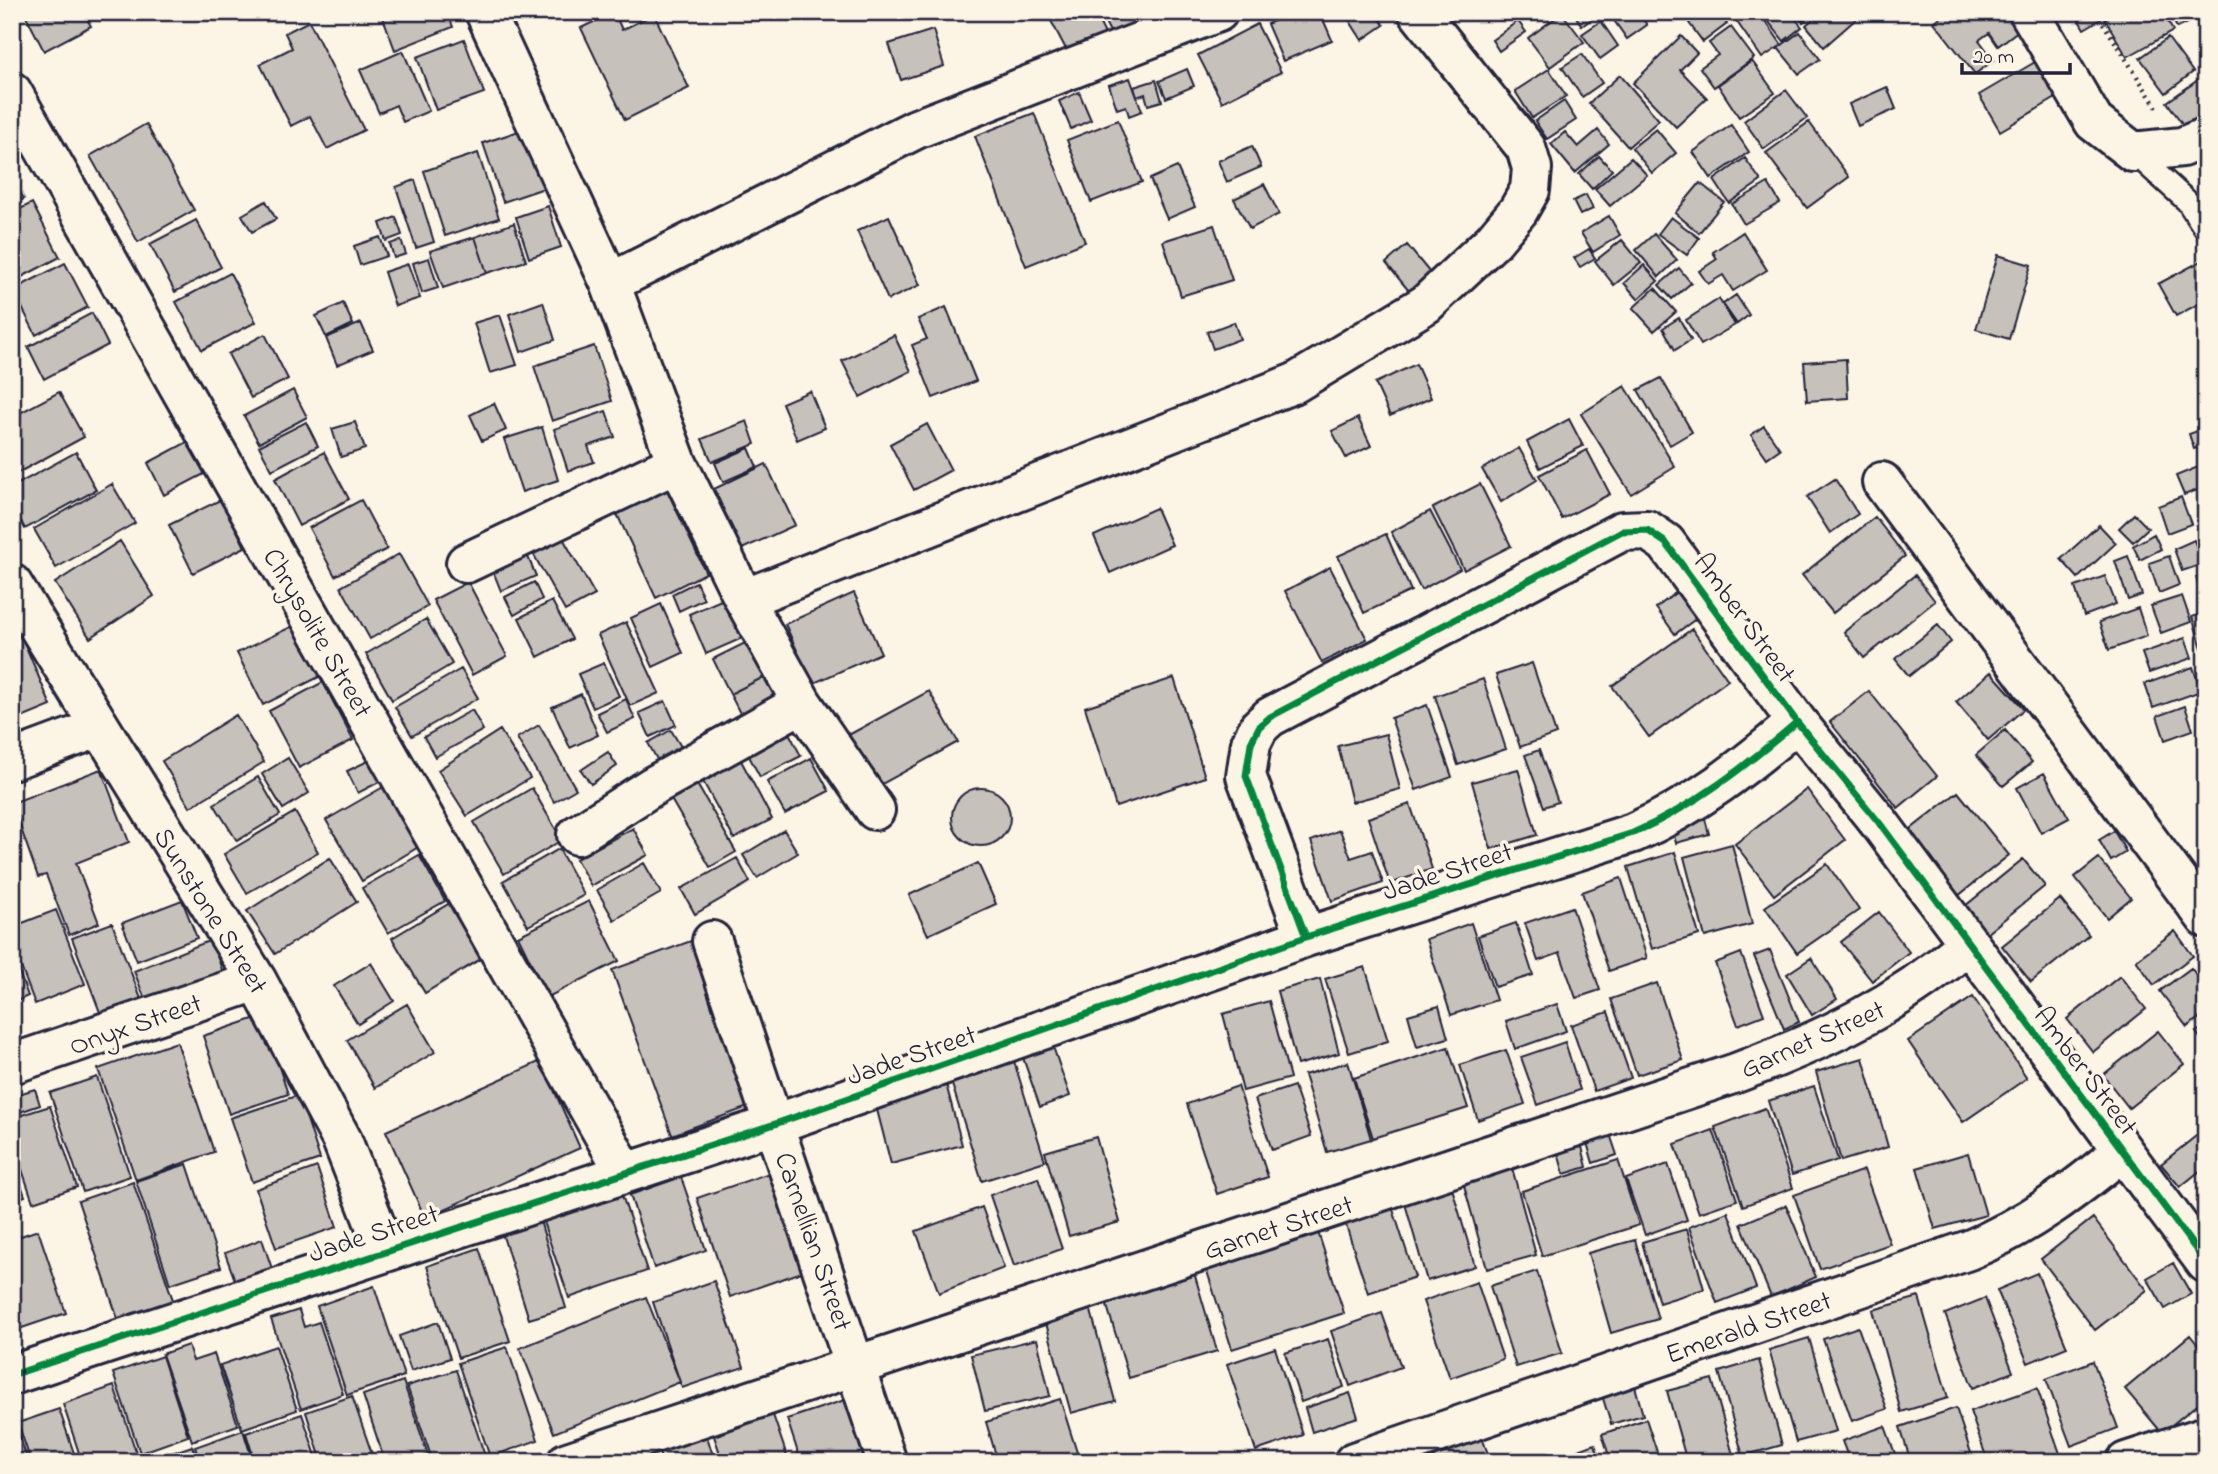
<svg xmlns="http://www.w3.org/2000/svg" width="2218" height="1474" font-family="'Indie Flower',sans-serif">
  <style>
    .building { fill: #c6c1bb; stroke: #22223b; stroke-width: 2 }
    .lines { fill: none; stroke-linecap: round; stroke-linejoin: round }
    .lane-casing { stroke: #22223b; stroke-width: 26 }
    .street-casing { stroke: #22223b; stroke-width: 44 }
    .path { stroke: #22223b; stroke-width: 4.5; stroke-dasharray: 2 5; stroke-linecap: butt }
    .lane { stroke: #fcf5e5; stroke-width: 21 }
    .street { stroke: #fcf5e5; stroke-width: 38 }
    .cycleway-casing { stroke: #fcf5e5; stroke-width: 11 }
    .cycleway { stroke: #00873e; stroke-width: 7 }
    .labels { text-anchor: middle; stroke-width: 7; stroke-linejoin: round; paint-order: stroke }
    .street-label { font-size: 28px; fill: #22223b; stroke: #fcf5e5 }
  </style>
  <rect width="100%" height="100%" fill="#fcf5e5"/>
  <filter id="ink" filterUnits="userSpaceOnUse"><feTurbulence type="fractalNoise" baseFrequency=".0143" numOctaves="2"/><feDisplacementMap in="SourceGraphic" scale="14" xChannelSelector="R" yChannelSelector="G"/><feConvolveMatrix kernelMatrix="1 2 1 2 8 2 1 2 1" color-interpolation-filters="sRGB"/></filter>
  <g filter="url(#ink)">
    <path class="building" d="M24,12h59l8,14 -47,25z
      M381,12h66l6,15 -58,23z
      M614,12l8,18 32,-16 35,74 -64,32 -44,-92z
      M1053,12h41l11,22 -37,19 -20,-38z
      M1100,12h67l-53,28z
      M1294,12h26l12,28 -49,21 -16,-37z
      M1344,12h31l9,13 -22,15z
      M1573,12h22l2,3 -15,11z
      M1623,12h15l9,13 -20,14 -14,-20z
      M1702,12h15l10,12 -24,18 -14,-19z
      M1750,12h9l23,33 -20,13 -25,-36z
      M1761,12h29l12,15 -18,14z
      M1794,12h20l-11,10z
      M1821,12h43l-40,35 -18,-22z
      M1947,12h59l13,18 -21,16 -9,-13 -10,7 15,20 -19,14 -41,-52z
      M2074,12h39l-29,17z
      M2118,12h45l10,19 -46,26 -22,-38z
      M2169,12h36v2l-28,14z
      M1562,13l22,29 -34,25 -22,-29z
      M309,21l55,109 -37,19 -17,-33 -19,10 -31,-62 32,-16 -7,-15z
      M1518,21l8,11 -27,19 -7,-11z
      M1601,21l17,25 -18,13 -18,-25z
      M1257,24l24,48 -59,30 -24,-47z
      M1731,27l23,31 -40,29 -14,-19 18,-13 -9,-12z
      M933,30l11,36 -43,14 -12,-36z
      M1800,32l20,27 -21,15 -21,-26z
      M1681,36l16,17 -17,17 27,28 -31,29 -43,-44z
      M2168,38l25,34 -27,21 -26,-35z
      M464,39l20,54 -48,17 -19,-53z
      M403,51l26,60 -26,11 -7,-17 -17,8 -19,-43z
      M1582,54l20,29 -20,14 -20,-30z
      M1752,61l23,32 -36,24 -21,-32z
      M2035,62l21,36 -56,33 -21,-36z
      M1187,69l7,17 -28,12 -7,-17z
      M1549,69l17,27 -34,22 -17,-27z
      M1620,75l39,45 -31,27 -39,-44z
      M1130,78l12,33 -13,5 -3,-10 -9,3 -8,-24z
      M1156,80l6,21 -14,4 -3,-11 -8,3 -3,-10z
      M2198,80l8,11v34l-15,11 -24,-34z
      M1887,87l9,22 -38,17 -9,-22z
      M1786,90l21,28 -43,31 -20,-28z
      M1079,92l12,28 -20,9 -12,-28z
      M1564,101l12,19 -29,19 -12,-18z
      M1034,113l51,129 -59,24 -51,-130z
      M1118,120l24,62 -51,20 -24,-62z
      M1809,122l40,55 -42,31 -41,-55z
      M146,124l48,86 -56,32 -48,-86z
      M1731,125l18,27 -38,26 -18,-26z
      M525,129l19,59 -41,14 -20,-59z
      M1656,129l20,24 -24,20 -20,-25z
      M1598,130l11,14 -34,29 -24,-29 14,-12 13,15z
      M1252,146l9,21 -34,15 -9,-21z
      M478,153l21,65 -54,18 -21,-65z
      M1599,156l13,14 -20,19 -13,-15z
      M1631,158l16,17 -37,31 -15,-17z
      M1745,158l16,23 -32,22 -15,-23z
      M1177,167l18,40 -28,12 -17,-40z
      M12,177l12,22 -12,6z
      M415,180l19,62 -18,6 -20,-61z
      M1700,183l24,19 -25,31 -24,-20z
      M1768,183l12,20 -36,21 -12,-20z
      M1264,184l15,30 -29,15 -16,-30z
      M1586,195l7,14 -13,6 -7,-14z
      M266,201l10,18 -24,13 -10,-17z
      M32,203l28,54 -48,25v-69z
      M548,206l13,41 -32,11 -13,-41z
      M889,216l31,69 -32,15 -31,-69z
      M1609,216l11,19 -27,17 -12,-19z
      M396,217l6,18 -16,6 -6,-18z
      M1671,217l28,21 -12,17 -29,-21z
      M196,220l25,47 -46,25 -25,-48z
      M514,223l12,38 -39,12 -12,-36z
      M1214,225l18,55 -51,16 -18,-55z
      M1743,232l24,38 -34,21 -10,-16 -15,9 -9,-13 18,-12 -4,-7z
      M1654,234l23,26 -18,17 -23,-27z
      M380,237l7,19 -27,9 -6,-19z
      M475,237l12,36 -44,15 -13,-37z
      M401,240l5,14 -12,4 -4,-14z
      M1622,240l19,23 -27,22 -19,-24z
      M1407,245l23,28 -21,18 -23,-28z
      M1589,249l6,9 -15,9 -6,-9z
      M1998,255l33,10 -22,74 -33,-10z
      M429,258l9,30 -16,5 -9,-30z
      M2203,260l3,40 -30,16 -18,-32z
      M65,263l23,44 -52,28 -23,-45z
      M408,264l12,34 -25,8 -11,-34z
      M1644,265l14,16 -20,18 -14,-16z
      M1679,268l12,15 -19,16 -13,-14z
      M230,273l26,49 -54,28 -26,-48z
      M1655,288l21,24 -22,19 -21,-23z
      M1736,295l13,20 -12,9 -14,-20z
      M1719,299l16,26 -34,20 -15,-25z
      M543,302l12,38 -34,12 -12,-38z
      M343,303l10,21 -27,13 -10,-21z
      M946,307l30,74 -43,17 -21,-53 15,-6 -9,-20z
      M92,313l16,32 -64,34 -16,-32z
      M500,315l17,50 -27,8 -16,-50z
      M1679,318l12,22 -16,10 -12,-22z
      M1234,322l6,17 -27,10 -6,-17z
      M361,323l12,27 -36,15 -11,-27z
      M265,334l23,45 -37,19 -23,-44z
      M894,335l17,36 -51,26 -18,-36z
      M594,346l18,55 -60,20 -18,-55z
      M1846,359l2,39 -41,3 -3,-39z
      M1416,364l15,34 -41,18 -15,-33z
      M1661,378l31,54 -22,13 -32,-55z
      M1625,386l50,81 -44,27 -50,-80z
      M293,390l14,27 -48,26 -15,-27z
      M810,391l15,37 -28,12 -15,-37z
      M59,392l25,45 -72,39v-59z
      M494,403l12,27 -24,11 -12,-26z
      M606,411l9,26 -27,9 6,16 -26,9 -14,-42z
      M1358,418l13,28 -25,12 -14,-27z
      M1569,419l14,27 -43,22 -13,-26z
      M747,421l8,23 -43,18 -10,-23z
      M306,422l12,24 -46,24 -13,-24z
      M355,422l10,27 -24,8 -9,-28z
      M927,424l24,46 -37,20 -24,-46z
      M1764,426l16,23 -13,9 -16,-23z
      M542,427l16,53 -36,12 -18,-53z
      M2206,428v17l-12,4 -5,-15z
      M191,440l17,32 -44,23 -16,-32z
      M749,448l8,19 -34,15 -8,-19z
      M1519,448l18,32 -36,22 -19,-33z
      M1587,450l23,44 -48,25 -23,-44z
      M76,452l20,38 -71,39 -13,-25v-17z
      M324,452l25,47 -50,27 -24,-47z
      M766,464l29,61 -53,24 -28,-60z
      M2198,467l8,20 -22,8 -8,-19z
      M1835,479l23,35 -28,19 -23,-36z
      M112,484l23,39 -79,45 -22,-39z
      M1480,484l31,62 -47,24 -31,-62z
      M667,490l39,83 -50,25 -39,-84z
      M2181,497l10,27 -24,9 -9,-27z
      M222,499l23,48 -52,26 -24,-48z
      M361,500l26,49 -52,27 -26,-48z
      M1156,508l16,37 -62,28 -16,-37z
      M1430,511l30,58 -39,21 -30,-58z
      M2134,514l14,14 -15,14 -14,-14z
      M1875,517l30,39 -72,57 -31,-38z
      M2099,525l17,18 -38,35 -17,-19z
      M559,531l36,64 -30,16 -35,-63z
      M1386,534l25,57 -47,22 -26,-57z
      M2154,534l7,15 -21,11 -7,-14z
      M2194,540l9,24 -21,7 -8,-22z
      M120,541l34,55 -64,42 -35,-55z
      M526,552l10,24 -35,15 -10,-25z
      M399,554l29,52 -58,33 -29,-52z
      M2128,556l14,39 -14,5 -13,-39z
      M2169,556l10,29 -20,8 -10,-30z
      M1330,567l37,72 -45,24 -37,-72z
      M1915,575l20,26 -71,57 -20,-26z
      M2206,575v23l-4,1 -6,-22z
      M2105,576l11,28 -32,12 -9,-29z
      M468,582l39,74 -35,19 -39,-75z
      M534,582l8,17 -28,16 -9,-18z
      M696,582l8,17 -25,12 -7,-17z
      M1678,591l19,27 -22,16 -19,-26z
      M854,593l27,60 -69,31 -27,-60z
      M730,596l17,40 -41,18 -17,-40z
      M2182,596l9,26 -30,11 -10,-27z
      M552,601l20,38 -34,18 -19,-39z
      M661,604l22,49 -30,14 -22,-49z
      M2138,608l9,28 -38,14 -10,-28z
      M2206,612v38l-3,1 -11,-34z
      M426,619l26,45 -60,36 -26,-46z
      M626,622l33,71 -29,13 -32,-71z
      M297,624l24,52 -58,29 -26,-52z
      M1938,625l13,17 -42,34 -14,-17z
      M1692,629l36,51 -79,57 -37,-51z
      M19,630l32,76 -39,16v-89z
      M2185,638l7,20 -43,15 -7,-20z
      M749,641l17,35 -36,18 -17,-35z
      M604,663l15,33 -26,12 -15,-34z
      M1532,663l24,71 -36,13 -24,-72z
      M2193,667l8,24 -48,17 -8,-24z
      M461,669l17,29 -66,38 -17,-29z
      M1991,672l33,37 -36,31 -32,-38z
      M766,676l14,28 -36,17 -14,-27z
      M1174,678l31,99 -89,30 -31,-100z
      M1483,679l23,70 -48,16 -23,-69z
      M323,682l30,58 -54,28 -30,-57z
      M929,691l29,51 -85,47 -28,-52z
      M1869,691l68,85 -39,32 -68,-86z
      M581,694l17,41 -28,13 -18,-41z
      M626,699l9,20 -28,13 -10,-19z
      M665,701l11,24 -26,12 -11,-24z
      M1427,705l25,72 -36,13 -25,-72z
      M2185,706l8,24 -28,10 -8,-24z
      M472,710l11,20 -48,27 -11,-20z
      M236,715l28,47 -74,45 -28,-46z
      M783,721l18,35 -41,21 -18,-34z
      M539,725l37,64 -22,13 -37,-64z
      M500,730l30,48 -63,38 -29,-46z
      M671,730l12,20 -24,13 -11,-20z
      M2005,730l27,32 -29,24 -27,-31z
      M1386,734l14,55 -48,13 -14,-56z
      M1539,750l19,52 -14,5 -19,-52z
      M608,752l9,14 -26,18 -10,-14z
      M737,753l35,66 -38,20 -35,-65z
      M288,758l21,35 -26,16 -21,-35z
      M811,758l18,33 -44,23 -18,-32z
      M370,760l11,21 -23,12 -11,-22z
      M101,769l28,73 -53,21 23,60 -30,12 -23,-60 -8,2 -26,-74z
      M1518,769l19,66 -46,14 -19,-67z
      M2044,773l25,45 -28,15 -24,-45z
      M258,777l22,38 -43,26 -23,-37z
      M694,779l42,73 -26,15 -42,-73z
      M385,786l35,60 -58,35 -36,-61z
      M952 817a29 29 0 1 1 58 0a29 29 0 1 1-58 0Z
      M532,788l30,52 -58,34 -30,-52z
      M1807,789l38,51 -71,55 -39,-51z
      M1958,792l51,63 -56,45 -51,-64z
      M1410,804l22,65 -42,15 -22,-66z
      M295,812l23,40 -71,41 -23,-39z
      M1704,815l5,19 -33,9 -5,-18z
      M633,828l15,27 -57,31 -15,-27z
      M784,830l14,23 -41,25 -14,-23z
      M1340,830l11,28 21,-7 11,32 -51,18 -21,-60z
      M2114,831l12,21 -15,9 -12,-21z
      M1732,844l20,80 -47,13 -21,-80z
      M559,849l25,46 -56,31 -25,-45z
      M1675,852l24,83 -47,14 -24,-82z
      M419,855l26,46 -57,32 -26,-45z
      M330,858l27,44 -82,52 -28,-43z
      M737,858l13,24 -55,32 -14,-25z
      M2099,858l32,40 -24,20 -32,-41z
      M2023,859l22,27 -64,52 -22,-27z
      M644,863l17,30 -47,27 -17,-30z
      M978,863l18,41 -68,31 -19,-40z
      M1827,864l32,46 -62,43 -32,-46z
      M1621,878l26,80 -38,13 -27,-79z
      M2060,899l29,36 -58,47 -29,-36z
      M182,900l15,38 -60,23 -15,-38z
      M589,901l30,60 -71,36 -30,-61z
      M450,903l32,55 -57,35 -33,-55z
      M1572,907l28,83 -24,8 -16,-45 -22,8 -13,-38z
      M56,910l29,74 -50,20 -23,-61v-16z
      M1879,912l30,40 -37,29 -31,-39z
      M112,923l29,76 -40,16 -29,-77z
      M1471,923l25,77 -45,15 -25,-76z
      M1516,923l17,52 -38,12 -17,-51z
      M2175,931l18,25 -39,29 -18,-25z
      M699,938l60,165 -87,32 -60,-165z
      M211,940l13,35 -77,29 -13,-33z
      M1770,950l29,72 -15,7 -30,-73z
      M1741,953l23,62 -26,10 -23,-62z
      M12,954l16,42 -16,7z
      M1811,958l26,41 -25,16 -25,-41z
      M371,963l23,38 -36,23 -24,-38z
      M1365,967l23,74 -39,12 -24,-74z
      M2191,968l15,19v26l-19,14 -27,-36z
      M2120,976l26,33 -53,43 -26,-33z
      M1320,979l19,74 -42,12 -20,-74z
      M1657,983l26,77 -46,15 -26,-76z
      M1973,997l54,81 -64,44 -55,-81z
      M1269,1001l21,77 -47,13 -20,-77z
      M407,1004l28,48 -60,36 -28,-48z
      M1557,1004l9,27 -51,18 -9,-28z
      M1439,1006l9,32 -31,9 -9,-32z
      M1608,1012l23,66 -37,13 -23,-66z
      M262,1016l26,78 -59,20 -26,-78z
      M2206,1026v21l-10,-15z
      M2158,1031l26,33 -55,44 -26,-33z
      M1050,1038l20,58 -30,11 -20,-58z
      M177,1042l37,110 -78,28 -38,-111z
      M1565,1042l15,48 -42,15 -17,-48z
      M1448,1047l20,61 -95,30 -19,-60z
      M1506,1050l19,54 -47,16 -18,-55z
      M1013,1058l32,103 -63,20 -32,-103z
      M1863,1058l25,89 -47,14 -25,-89z
      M541,1061l39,87 -155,70 -39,-87z
      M1348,1062l23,77 -44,13 -23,-77z
      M97,1077l33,99 -47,16 -33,-99z
      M946,1084l16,61 -71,19 -16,-62z
      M1238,1086l30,91 -51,17 -30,-90z
      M1294,1086l17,50 -39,14 -17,-51z
      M1814,1086l24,74 -46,15 -24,-74z
      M35,1089l5,16 -23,8 -5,-17z
      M299,1095l21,64 -68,23 -22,-64z
      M50,1106l27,81 -44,15 -21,-62v-22z
      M1765,1108l28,80 -50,18 -28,-79z
      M1608,1128l9,27 -24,8 -8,-27z
      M2206,1128v38l-26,21 -19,-23z
      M1713,1130l24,70 -38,13 -24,-69z
      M1096,1137l24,85 -51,14 -24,-84z
      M1582,1147l5,20 -23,7 -6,-21z
      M1968,1153l18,62 -51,14 -18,-61z
      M1509,1157l27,98 -49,14 -27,-98z
      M12,1159l13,37 -13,4z
      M1618,1160l21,65 -97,31 -20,-65z
      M187,1164l34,103 -51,17 -34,-103z
      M1668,1164l19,56 -42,15 -19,-56z
      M317,1167l20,60 -61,21 -20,-59z
      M1864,1170l26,74 -70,25 -26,-74z
      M772,1172l33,99 -75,26 -33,-99z
      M681,1177l25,73 -52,18 -24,-73z
      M1038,1178l24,71 -48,17 -24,-71z
      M1449,1178l26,88 -48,15 -25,-88z
      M133,1182l42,124 -55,19 -42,-124z
      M621,1192l26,79 -78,27 -27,-79z
      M1388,1194l27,83 -47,16 -27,-83z
      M2206,1195v23l-10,-17z
      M1786,1205l30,72 -45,20 -30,-73z
      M982,1207l22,61 -65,25 -23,-62z
      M1728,1212l28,76 -39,15 -28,-76z
      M2093,1218l54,72 -52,40 -54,-71z
      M540,1221l26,87 -37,11 -27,-86z
      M1317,1229l27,84 -112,36 -27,-84z
      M1687,1229l17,60 -45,14 -17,-61z
      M38,1230l28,83 -47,16 -7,-21v-69z
      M262,1239l10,30 -36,14 -11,-30z
      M1635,1240l23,79 -47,14 -23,-80z
      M479,1248l31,93 -52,17 -31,-92z
      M2173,1263l18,31 -26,15 -18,-31z
      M1193,1269l24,82 -88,27 -25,-82z
      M1537,1271l25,82 -46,14 -26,-81z
      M2037,1273l30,74 -39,16 -31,-73z
      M714,1281l30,86 -62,21 -29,-86z
      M1477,1282l26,77 -53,19 -27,-77z
      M374,1286l30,90 -57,19 -30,-89z
      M1087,1296l28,105 -44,12 -29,-104z
      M646,1297l34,85 -126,51 -34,-85z
      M1919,1297l29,101 -47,14 -28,-102z
      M1985,1298l28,74 -40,16 -28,-74z
      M299,1310l5,17 15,-5 24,72 -42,15 -30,-90z
      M1382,1313l19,54 -51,19 -19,-55z
      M438,1322l12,36 -39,13 -12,-35z
      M1858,1327l29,82 -35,12 -29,-82z
      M2190,1335l16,20v42l-44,36 -37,-44z
      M1809,1338l27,93 -40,11 -27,-92z
      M1037,1339l13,57 -65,15 -14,-56z
      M1328,1339l16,48 -43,15 -16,-49z
      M188,1345l5,16 21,-7 24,71 -46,16 -30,-87z
      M276,1346l21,64 -55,19 -22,-64z
      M507,1347l31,93 -48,17 -32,-94z
      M1275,1348l28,87 -47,16 -29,-87z
      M162,1356l26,80 -48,17 -27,-80z
      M1759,1360l23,85 -39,11 -24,-84z
      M2093,1361l25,67 -47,18 -25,-67z
      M456,1370l30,89 -53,3 -26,-76z
      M1633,1379l10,36 -32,9 -11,-35z
      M1712,1379l23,83h-48l-20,-71z
      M403,1381l25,74 -20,7h-23l-22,-67z
      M114,1386l23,69 -21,7h-34l-19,-58z
      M2037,1388l26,74h-75l-18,-51z
      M1350,1393l8,24 -46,15 -7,-24z
      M352,1396l21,61 -14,5h-37l-16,-50z
      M857,1396l21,66h-77l-14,-43z
      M1060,1399l20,63h-82l-12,-40z
      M1956,1408l18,54h-63l-11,-35z
      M59,1409l18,53h-46l-13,-39z
      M302,1414l16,48h-63l-9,-29z
      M773,1415l16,47h-66l-9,-26z
      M14,1418l14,44h-16z
      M1646,1419l13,39 -11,4h-37l-9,-28z
      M1885,1426l13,36h-48l-8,-21z
      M243,1430l10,32h-53l-5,-15z
      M705,1430l10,32h-53l-5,-16z
      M1480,1432l11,30h-56l-4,-12z
      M1595,1444l6,18h-53v-1z
      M192,1446l6,16h-50v-1z"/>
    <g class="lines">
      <g class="lane-casing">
        <path id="lane" d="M2133,152l54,49 19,29"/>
      </g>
      <g class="street-casing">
        <path id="street" d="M485,12l125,271 67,180 67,136 58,104 73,107
          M2029,12l65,110 39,30 49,-5 24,-10
          M12,92l613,1080
          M610,283l306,-154 302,-117
          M1882,482l324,436
          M466,563l211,-100
          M12,584l245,397 85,159 43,110
          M744,599l551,-216 131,-79 67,-63 25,-30 12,-21 2,-22 -6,-20 -108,-136
          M12,760l86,-32
          M577,835l76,-49 149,-83
          M1306,937l-60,-161 5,-33 8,-16 11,-10 352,-186 25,-1 19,13 131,179 84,103 325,438
          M712,941l175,521
          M12,1064l245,-83
          M12,1375l763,-251 531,-187 327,-104c62,-27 113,-67 164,-111
          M567,1462l1169,-389c88,-33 159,-66 231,-128
          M1354,1462l615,-212c58,-24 105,-59 153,-99
          M2126,1462l80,-26"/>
      </g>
      <path class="path" d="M2103,23l56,88"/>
      <use href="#lane" class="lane"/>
      <use href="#street" class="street"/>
      <g class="cycleway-casing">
        <path id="cycleway" d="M1306,937l-60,-161 5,-33 8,-16 11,-10 352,-186 25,-1 19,13 131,179 84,103 325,438
          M12,1375l763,-251 531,-187 327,-104c62,-27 113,-67 164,-111"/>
      </g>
      <use href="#cycleway" class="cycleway"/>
    </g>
  </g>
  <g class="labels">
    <g class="street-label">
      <text transform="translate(1746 617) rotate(54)" y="10">Amber Street</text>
      <text transform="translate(319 632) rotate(60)" y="10">Chrysolite Street</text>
      <text transform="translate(1447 870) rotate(-18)" y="10">Jade Street</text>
      <text transform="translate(212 910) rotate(58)" y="10">Sunstone Street</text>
      <text transform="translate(135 1023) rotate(-19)" y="10">Onyx Street</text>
      <text transform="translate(1812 1038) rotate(-24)" y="10">Garnet Street</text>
      <text transform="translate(911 1054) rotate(-19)" y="10">Jade Street</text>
      <text transform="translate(2087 1070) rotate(53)" y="10">Amber Street</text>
      <text transform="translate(1278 1226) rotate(-18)" y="10">Garnet Street</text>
      <text transform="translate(373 1232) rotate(-18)" y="10">Jade Street</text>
      <text transform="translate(815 1241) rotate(71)" y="10">Carnellian Street</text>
      <text transform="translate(1748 1326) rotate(-19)" y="10">Emerald Street</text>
    </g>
  </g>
  <rect width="2218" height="1474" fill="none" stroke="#fcf5e5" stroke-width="42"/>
  <rect x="21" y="21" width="2176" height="1432" fill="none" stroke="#22223b" stroke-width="2.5" filter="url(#ink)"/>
  <path d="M1962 63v10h108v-10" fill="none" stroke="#22223b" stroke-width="3.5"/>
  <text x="1973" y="63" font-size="21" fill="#22223b" stroke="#fcf5e5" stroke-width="5" paint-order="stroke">20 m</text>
</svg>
